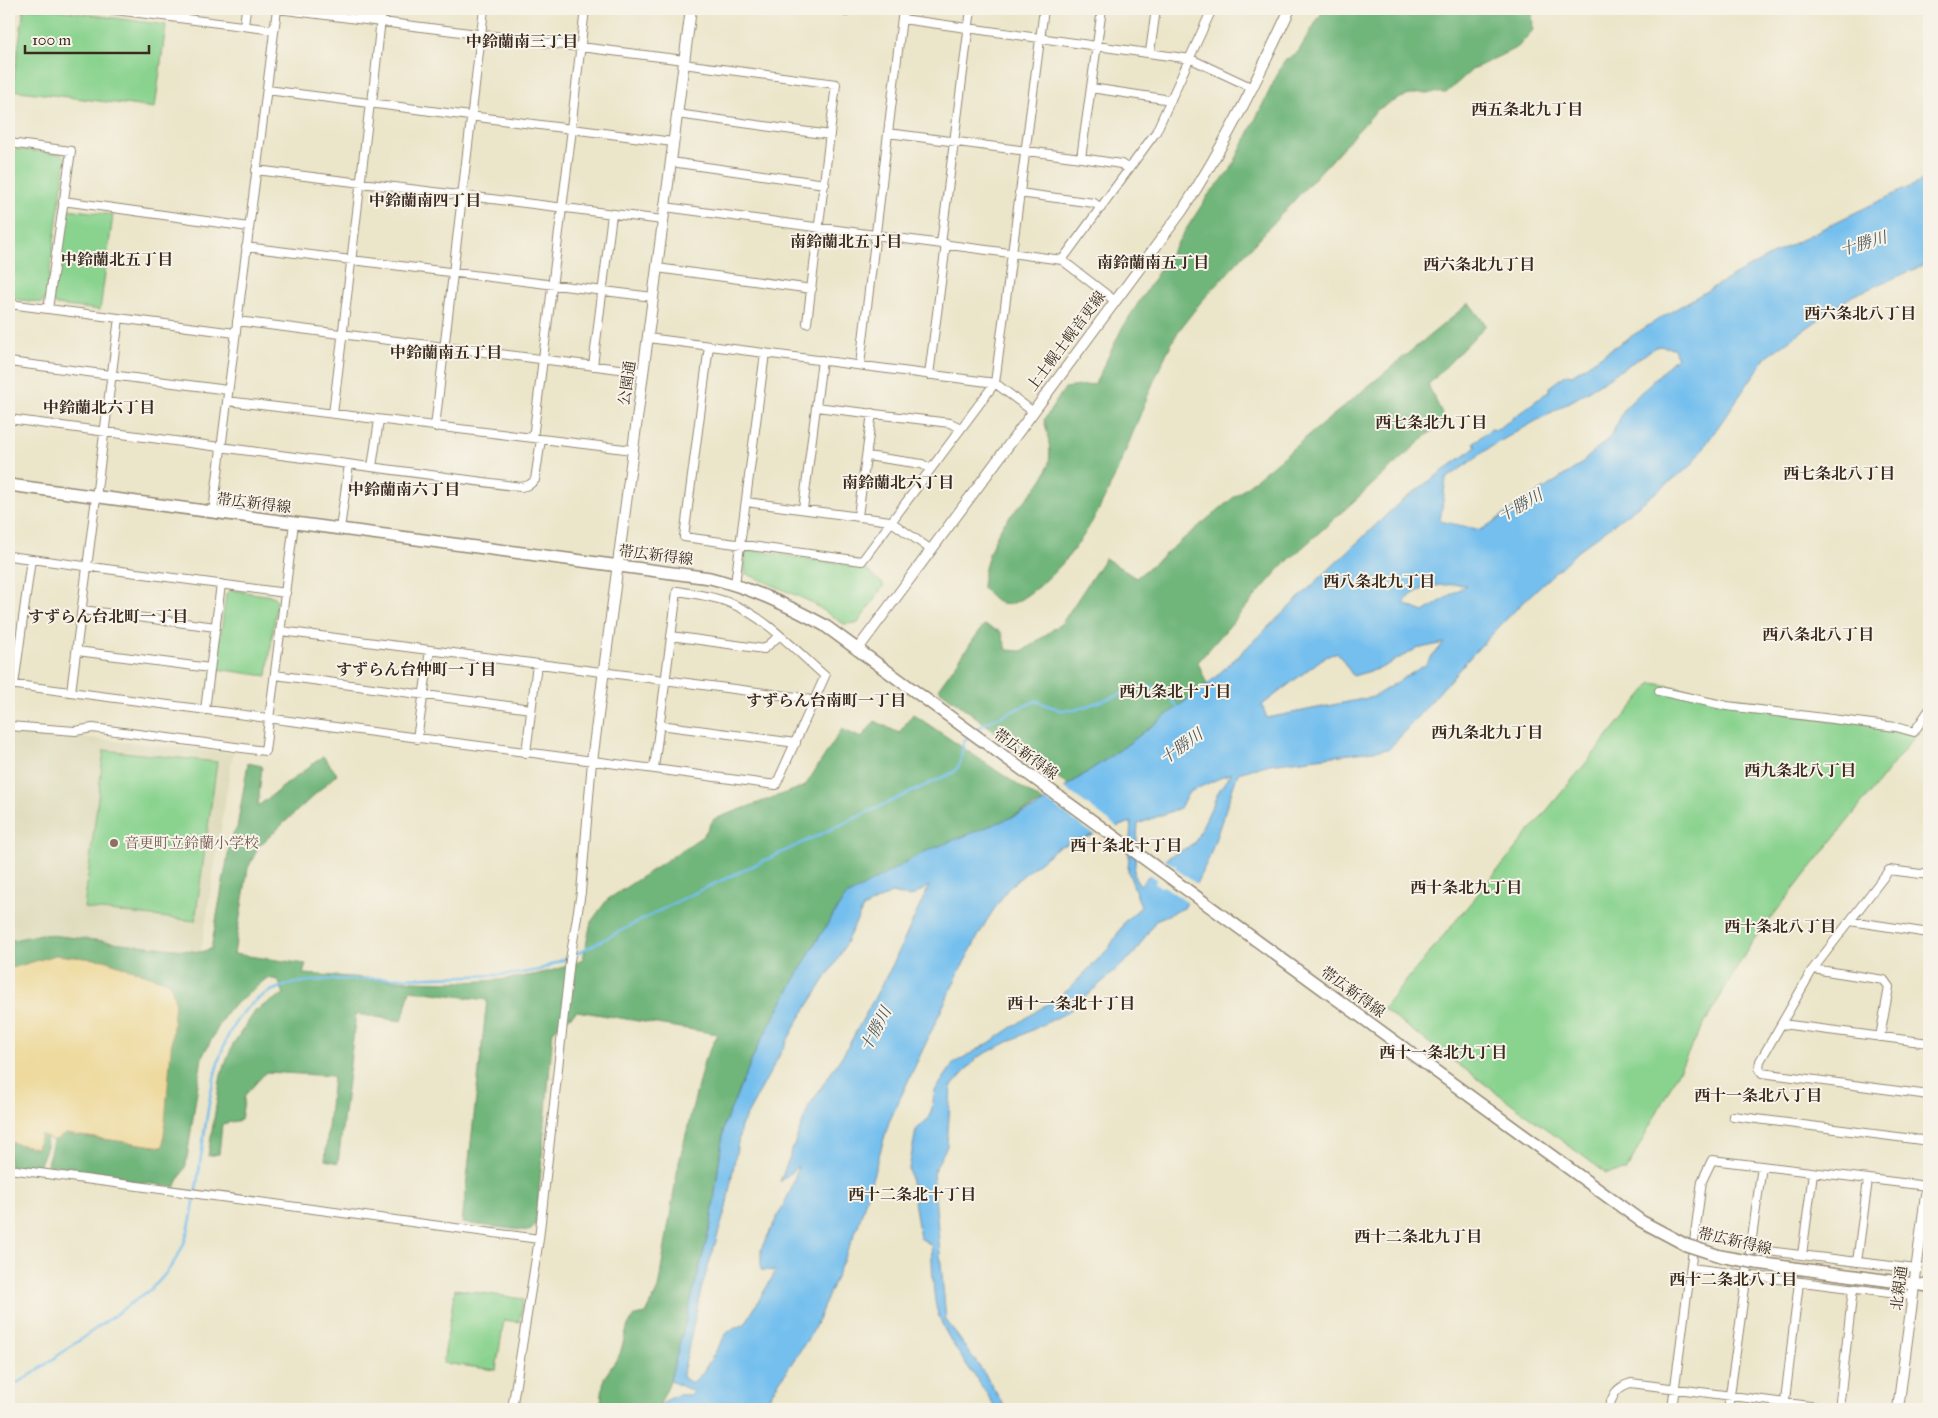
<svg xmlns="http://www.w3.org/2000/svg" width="1938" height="1418" font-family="'IM FELL Great Primer','Noto Serif JP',serif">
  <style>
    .built { fill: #dcd9b8 }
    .green { fill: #8ad38f; stroke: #627e56 }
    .forest { fill: #6fb57a; stroke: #55704c }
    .sand { fill: #eeda9e; stroke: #94825e }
    .water { fill: #75bfee; stroke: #587486; fill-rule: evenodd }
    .pier { fill: #ebe5c9 }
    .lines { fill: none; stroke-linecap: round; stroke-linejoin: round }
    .stream { stroke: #75bfee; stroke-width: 2.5 }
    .street-tunnel { stroke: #c8c0a7; stroke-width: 8; stroke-dasharray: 8 4; stroke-linecap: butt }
    .street-casing { stroke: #938874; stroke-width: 10 }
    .secondary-casing { stroke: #938874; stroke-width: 12 }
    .primary-casing { stroke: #938874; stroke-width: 14 }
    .street { stroke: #fff; stroke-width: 8 }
    .secondary { stroke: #fff; stroke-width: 10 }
    .primary { stroke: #fff; stroke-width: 11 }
    .primary-bridge-casing { stroke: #938874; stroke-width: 14; stroke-linecap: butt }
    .primary-bridge { stroke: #fff; stroke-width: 11 }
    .education-dot { fill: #8d6e63; stroke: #f7f3e8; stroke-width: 2 }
    .labels { text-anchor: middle; stroke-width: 4; stroke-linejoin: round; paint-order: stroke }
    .street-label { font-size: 15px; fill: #3b2a1e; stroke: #f7f3e8 }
    .education-label { font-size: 15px; fill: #785e54; stroke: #f7f3e8; text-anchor: start }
    .neighbourhood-label { font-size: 16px; font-weight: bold; fill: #3b2a1e; stroke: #f7f3e8 }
    .water-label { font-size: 16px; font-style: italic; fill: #4c575c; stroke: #f7f3e8 }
  </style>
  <rect width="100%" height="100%" fill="#f7f3e8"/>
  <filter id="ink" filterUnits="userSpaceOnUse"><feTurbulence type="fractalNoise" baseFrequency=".02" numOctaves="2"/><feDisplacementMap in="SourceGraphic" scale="10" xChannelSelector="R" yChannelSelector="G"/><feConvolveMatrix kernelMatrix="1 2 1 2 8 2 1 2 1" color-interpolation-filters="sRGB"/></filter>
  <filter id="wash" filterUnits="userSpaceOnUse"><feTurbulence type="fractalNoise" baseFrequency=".0096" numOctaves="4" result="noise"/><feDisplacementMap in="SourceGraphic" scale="20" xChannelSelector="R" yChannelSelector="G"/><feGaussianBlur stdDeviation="1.12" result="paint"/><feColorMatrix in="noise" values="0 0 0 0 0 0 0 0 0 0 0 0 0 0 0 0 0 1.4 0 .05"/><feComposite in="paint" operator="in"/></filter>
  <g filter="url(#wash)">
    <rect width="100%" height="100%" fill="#ebe5c9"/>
    <path class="built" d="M9,730l224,23 -32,199 -160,-18 -32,7z"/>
    <path class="green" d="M24,9h27l115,16 -11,83 -143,-18z
      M15,149l47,5 4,4 -20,140 -4,5 -33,-5v-130l2,-15z
      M68,209l45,6 -13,95 -44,-5 -4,-5 13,-89z
      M750,550l113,17 21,18 -26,38 -14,1 -35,-23 -64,-28v-17z
      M231,590l42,6 4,4 -10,76 -51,-7 10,-75z
      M1652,683l268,47 -168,212 -58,100 -68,129 -20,2 -223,-164z
      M104,750l113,12 -22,159 -111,-13z
      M455,1289l68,10 -3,23 -16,-2 -8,50 -53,-7z"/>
    <path class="forest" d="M1324,9h208l1,21 -15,17 -45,22 -27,24c-31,-1 -42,1 -69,17l-177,193c-8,11 -18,22 -25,34 -45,82 -64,195 -141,253 -24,18 -33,22 -52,-4 2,-19 8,-38 17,-55 12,-21 47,-45 50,-69 2,-14 -1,-28 -5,-42l21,-32 30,-4 27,-56 87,-134 21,-23 54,-110 14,-9z
      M1469,303l17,22 -58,60 17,34 -164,148 -83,95 9,23 -83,62 -56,38 -130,-96 46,-64 17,7 6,18 16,1 39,-28 43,-65 31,20z
      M913,714l130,88 -198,95 -31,48 -57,103 -33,77 -13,99 -41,157 -12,28h-58l4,-31 16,-24 8,-29 7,-9 11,-2 12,-25 20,-122 26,-106 14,-27 -141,-23 -24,20 -17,193 -7,7 -67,-8 25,-223 -77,-10 -8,31 -46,-7 -18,149 -13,-3 8,-84 -67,-4 -21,23 -4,25 -19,4 -3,30 -11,2 13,-81 12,-31 23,-34 28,-16 -6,-14 -11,-2 -40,33 -25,46 -16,108 -11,22 -126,-17 -2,-6 6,-23 12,-7 98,13 5,-65 -64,-122 -48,-5 -47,14v-28l32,-7 160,18 10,-3 20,-111 6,-10 11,-65 14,3 -4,40 65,-50 14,18 -78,72 -11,22 -14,86 72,10 -3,10c84,4 203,22 280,-15l8,-37 16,-22 96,-64 11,-17 91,-33 37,-57 19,9 14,-17 24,12z
      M41,1133l5,3 1,10 -7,18 -10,5 -21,-3v-24l28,6z"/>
    <path class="sand" d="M56,955l48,5 66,23 5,18 -12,146 -97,-13 -13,7 -12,-7 -4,14 -28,-6v-173z"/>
    <path class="water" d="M1929,178v85l-77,33 -85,60 -76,110 -113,85 -54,50 -51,53 -84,95 -119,15 -32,9 -29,85 -25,50 -28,12 -22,34 -66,58 -90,45 -27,30 -4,59 -14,27 13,147 38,53 22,36h-10c-18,-33 -45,-59 -58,-95 -6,-18 -5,-49 -7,-69l-11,-7 -11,-69 7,-39 14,-13 5,-26 19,-28 35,-20 79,-53 41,-42 16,-27 16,-14 -13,-36 3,-49 -73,25 -49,40 -22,33 -28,52 -70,150 -31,104 -45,105 -52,78h-103c7,-10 19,-16 31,-14l4,-4 -23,-10 41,-157 13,-99 33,-77 57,-103 31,-48 79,-45 111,-44 89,-61 83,-62 192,-182 77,-56 -2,-5 17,-13 6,1 52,-39v-4l18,-13 5,1c115,-78 231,-140 357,-197zM1658,346l16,2 3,9 -52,51 -14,28 -34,31 -96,63 -41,-9 6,-42 49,-35 82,-46zM1466,585l-42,27 -20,-8c10,-20 44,-20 62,-19zM1444,643l-19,22 -52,32 -106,21 -5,-13 60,-46 15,-7 16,24 28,-8 35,-19zM1231,773l-11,16 -26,55 -27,14 -27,27 -6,-9 4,-52 42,-16 9,-16zM929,886l-37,80 -46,84 -37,56 -29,76 18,-16 -7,24 -30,59v21l15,1 -31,53 -17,7 -25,41 -11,11 -10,-6 19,-87 25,-82 15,-82 57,-105 40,-62 25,-51 28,-15 20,4z"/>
    <path class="pier" d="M1062,786l58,43 -23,8 -53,-38z
      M1162,859l14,7v3l22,16 -9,19 -25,-18 -3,1 -6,-4 1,-4 -8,-5z"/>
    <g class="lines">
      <path class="stream" d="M975,732l10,-9 51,-22 24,9h15l70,-24c17,-1 24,11 34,23
        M574,955l114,-59 266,-124 6,-8 4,-23 7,-6
        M9,1387l19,-10 123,-88c38,-35 39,-63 47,-112 7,-44 12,-108 33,-147 9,-18 28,-35 47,-42 27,-10 59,-8 87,-9 50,-2 101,-2 151,-5l23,-4 30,-13"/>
    </g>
  </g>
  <g filter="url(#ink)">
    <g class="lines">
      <path class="street-tunnel" d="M1799,1282l3,-27
        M1853,1289l4,-27"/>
      <g class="street-casing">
        <path id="street" d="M107,9l167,21
          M278,9l406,51
          M846,12l1,-3
          M902,19l289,40 62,29
          M244,26l2,-17
          M1150,52l6,-43
          M683,64l153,20 -29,239
          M1091,88l80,12
          M267,90l406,52
          M372,103l10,-94
          M677,114l153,21
          M571,129l14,-120
          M888,133l193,25 40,6 8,5
          M9,143l62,8 -23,158
          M1081,158l21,-149
          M671,162l154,22
          M256,170l407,50
          M1019,193l75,10 7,5
          M63,201l186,26
          M665,207l397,53 53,41
          M941,244l30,-235
          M246,247l407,50
          M1062,260l94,-128 56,-123
          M657,268l155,21
          M9,304l226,29
          M237,321l406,51
          M648,338l347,45 37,28
          M709,346l-25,191 178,24 133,-178 49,-374
          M9,362l219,28
          M860,365l43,-356
          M593,366l19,-152
          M929,375l17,-131
          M227,401l406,49
          M816,407l134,16 11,5
          M333,414l37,-311
          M9,419l512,68 8,-2 6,-5 6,-41
          M435,427l49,-418
          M533,438l39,-309
          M867,456l55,8 8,5
          M372,467l7,-47
          M746,502l144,19 40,28
          M803,509l19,-149
          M213,512l64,-503
          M858,516l14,-103
          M340,529l9,-65
          M9,556l277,37
          M735,584l30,-231
          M82,610l134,17
          M281,631l523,67 10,4
          M671,636l93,13 15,-13
          M77,651l133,17
          M275,675l256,34
          M9,684l767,101 49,-109c-29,-25 -59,-59 -95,-73 -17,-7 -35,-9 -53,-12l-23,177
          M14,685l17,-126
          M1659,691l68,15 169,21 18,5 15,-22
          M71,692l48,-374
          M205,710l16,-126
          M660,725l136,18
          M9,726l66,5 18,-3 172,23 29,-228
          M417,739l13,-89
          M526,753l11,-89
          M1850,921l79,12
          M1813,969l76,-99 40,5
          M1782,1024l147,19
          M1880,1037l9,-50 -5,-7 -71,-11 -53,92 -1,7 3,5 167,22
          M1733,1116l196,25
          M9,1169l530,70
          M1751,1249l165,20
          M1802,1255l11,-82
          M1857,1262l11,-82
          M1691,1268l222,28
          M512,1409l27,-170 31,-279 11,-68 11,-131
          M1608,1409c5,-14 8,-22 23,-26l202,26
          M1672,1409l30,-228 10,-21 215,26
          M1728,1409l34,-243
          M1784,1409l15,-127
          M1839,1409l14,-120"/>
      </g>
      <g class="secondary-casing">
        <path id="secondary" d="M857,650l325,-439c42,-64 76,-133 108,-202
          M592,761l99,-752
          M1898,1409l31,-237"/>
      </g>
      <g class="primary-casing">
        <path id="primary" d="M9,485l701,93c41,10 77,27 114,47l817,596 45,24
          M1757,1263l172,23"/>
      </g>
      <use href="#street" class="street"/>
      <use href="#secondary" class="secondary"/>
      <use href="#primary" class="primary"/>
      <g class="primary-bridge-casing">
        <path id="primary-bridge" d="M1686,1245l34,11 37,7"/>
      </g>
      <use href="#primary-bridge" class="primary-bridge"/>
    </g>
  </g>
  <circle class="education-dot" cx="114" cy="843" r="5"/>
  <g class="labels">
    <g class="street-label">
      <text transform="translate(1066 341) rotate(-53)" y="5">上士幌士幌音更線</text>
      <text transform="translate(627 383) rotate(-82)" y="5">公園通</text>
      <text transform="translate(254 503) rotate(7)" y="5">帯広新得線</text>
      <text transform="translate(656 555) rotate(7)" y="5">帯広新得線</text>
      <text transform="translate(1026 754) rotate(36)" y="5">帯広新得線</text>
      <text transform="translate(1353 992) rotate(36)" y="5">帯広新得線</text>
      <text transform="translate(1735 1241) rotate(13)" y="5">帯広新得線</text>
      <text transform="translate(1899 1288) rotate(-83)" y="5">北親通</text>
    </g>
    <g class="education-label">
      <text x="124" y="848">音更町立鈴蘭小学校</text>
    </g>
    <g class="neighbourhood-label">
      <text x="522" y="47">中鈴蘭南三丁目</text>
      <text x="1527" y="115">西五条北九丁目</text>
      <text x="425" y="206">中鈴蘭南四丁目</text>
      <text x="846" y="247">南鈴蘭北五丁目</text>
      <text x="117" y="265">中鈴蘭北五丁目</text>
      <text x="1153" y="268">南鈴蘭南五丁目</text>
      <text x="1479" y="270">西六条北九丁目</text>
      <text x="1860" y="319">西六条北八丁目</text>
      <text x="446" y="358">中鈴蘭南五丁目</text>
      <text x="99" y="413">中鈴蘭北六丁目</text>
      <text x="1431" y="428">西七条北九丁目</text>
      <text x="1839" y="479">西七条北八丁目</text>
      <text x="898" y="488">南鈴蘭北六丁目</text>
      <text x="404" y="495">中鈴蘭南六丁目</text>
      <text x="1379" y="587">西八条北九丁目</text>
      <text x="108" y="622">すずらん台北町一丁目</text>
      <text x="1818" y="640">西八条北八丁目</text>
      <text x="416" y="675">すずらん台仲町一丁目</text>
      <text x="1175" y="697">西九条北十丁目</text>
      <text x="826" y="706">すずらん台南町一丁目</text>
      <text x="1487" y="738">西九条北九丁目</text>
      <text x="1800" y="776">西九条北八丁目</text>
      <text x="1126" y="851">西十条北十丁目</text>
      <text x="1466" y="893">西十条北九丁目</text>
      <text x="1780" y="932">西十条北八丁目</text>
      <text x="1071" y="1009">西十一条北十丁目</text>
      <text x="1443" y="1058">西十一条北九丁目</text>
      <text x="1758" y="1101">西十一条北八丁目</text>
      <text x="912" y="1200">西十二条北十丁目</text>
      <text x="1418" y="1242">西十二条北九丁目</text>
      <text x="1733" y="1285">西十二条北八丁目</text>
    </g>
    <g class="water-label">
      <text transform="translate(1863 243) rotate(-17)" y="6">十勝川</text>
      <text transform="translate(1520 505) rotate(-30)" y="6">十勝川</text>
      <text transform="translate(1181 746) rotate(-36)" y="6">十勝川</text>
      <text transform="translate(875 1029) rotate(-62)" y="6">十勝川</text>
    </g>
  </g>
  <rect width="1938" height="1418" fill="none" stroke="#f7f3e8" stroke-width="30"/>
  <path d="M25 45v8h124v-8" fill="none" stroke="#3b2a1e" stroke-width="2.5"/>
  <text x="32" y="45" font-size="15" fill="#3b2a1e" stroke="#f7f3e8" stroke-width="4" paint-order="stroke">100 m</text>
</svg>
